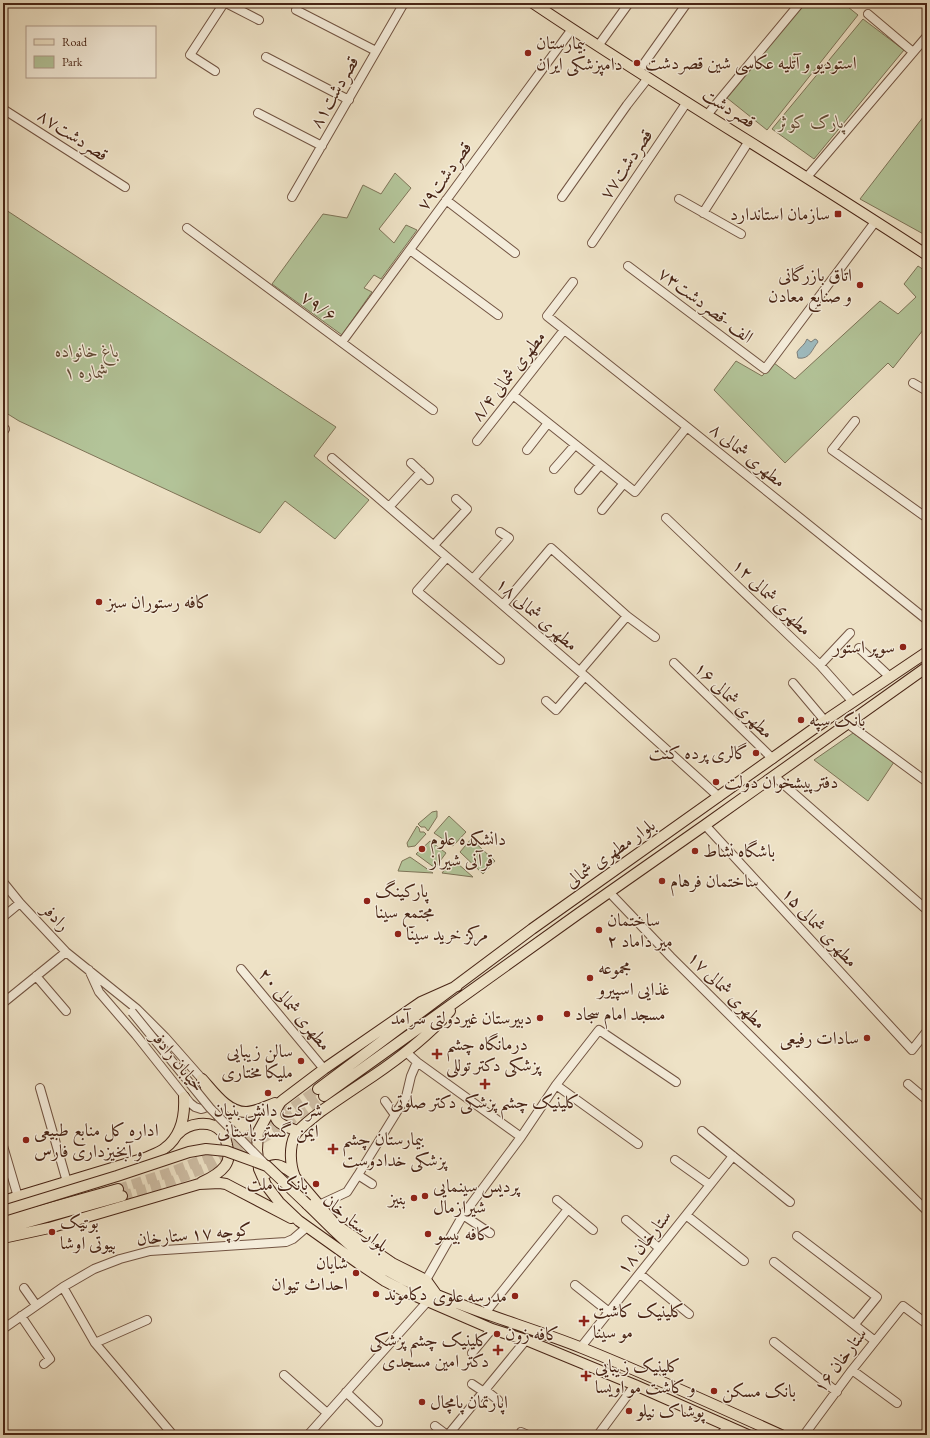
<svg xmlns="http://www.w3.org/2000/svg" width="930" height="1438" font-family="'EB Garamond',Amiri,serif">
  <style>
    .green { fill: #b3c499; stroke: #7e7458 }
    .water { fill: #9ebbbf; stroke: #7c7f7b }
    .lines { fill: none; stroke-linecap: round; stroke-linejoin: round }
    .major-tunnel { stroke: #cdbca3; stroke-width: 10; stroke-dasharray: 10 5; stroke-linecap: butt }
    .minor-casing { stroke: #725442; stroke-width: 10 }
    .major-casing { stroke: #492516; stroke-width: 12 }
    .minor { stroke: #f4ecda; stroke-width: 8 }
    .major { stroke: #eee2c6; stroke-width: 10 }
    .minor-bridge-casing { stroke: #725442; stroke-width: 10; stroke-linecap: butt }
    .major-bridge-casing { stroke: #492516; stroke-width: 12; stroke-linecap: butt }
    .minor-bridge { stroke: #f4ecda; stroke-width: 8 }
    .major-bridge { stroke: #eee2c6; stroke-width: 10 }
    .poi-dot { fill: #8f2418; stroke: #f4ecda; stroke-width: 1.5 }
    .labels { text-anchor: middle; stroke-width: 3; stroke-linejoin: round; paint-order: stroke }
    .poi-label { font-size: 18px; fill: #492516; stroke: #f4ecda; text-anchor: start }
    .street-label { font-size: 18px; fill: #492516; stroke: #f4ecda }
    .park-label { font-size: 18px; font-style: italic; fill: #644d37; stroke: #f4ecda }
  </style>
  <rect width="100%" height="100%" fill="#eee2c6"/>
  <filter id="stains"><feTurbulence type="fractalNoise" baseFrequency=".005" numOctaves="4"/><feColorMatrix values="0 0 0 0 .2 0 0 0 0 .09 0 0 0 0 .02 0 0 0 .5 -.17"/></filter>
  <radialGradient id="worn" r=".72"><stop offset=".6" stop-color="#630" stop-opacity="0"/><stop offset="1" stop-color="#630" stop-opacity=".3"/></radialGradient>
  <path class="green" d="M802,3h41l15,12 -91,115 -40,-32z
    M863,19l41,31 -90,109 -42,-30z
    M927,112v124l-67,-37z
    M395,173l16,15 -32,41 15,14 12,-18 11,5 -36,49 -7,-4 -10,13 8,4 -30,43 -70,-51 51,-70 24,4 16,-33 18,9z
    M3,208l333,219 -22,29 55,44 -34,39 -50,-38 -25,32 -241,-112 -16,-10z
    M918,266l9,6v53l-34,43 -5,-5 -103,100 -71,-73 22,-29 26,15 12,-13 21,16 85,-78 18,13 18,-17 -12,-13z
    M853,733l41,29 -26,39 -54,-41z
    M437,811v6l-9,14 -3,-4h-4l-3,-3 14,-12z
    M449,816l17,16 -13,14 -19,-13z
    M417,826l2,2 1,4h4l2,2 -11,12 -7,1 -1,-4z
    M471,839l24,22 -12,13 -23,-22z
    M430,841l16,12 -11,15 -19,-14z
    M410,857l23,16 -35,-2 4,-10z
    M450,863h7l16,14 -31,-4z"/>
  <path class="water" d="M807,339l4,3 4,-3 2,1 1,2c-6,7 -8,18 -20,16l-1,-6c3,-5 8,-7 10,-13z"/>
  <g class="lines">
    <path class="major-tunnel" d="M118,1189l50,-16 39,-15 64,-35 47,-34
      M122,1196l48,-14 45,-18 61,-33 48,-35"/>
    <g class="minor-casing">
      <path id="minor" d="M226,3l33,17
        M296,10l80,41
        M868,14l45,38
        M598,46l31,-43
        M266,57l83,43
        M215,71l-25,-16 34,-52
        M638,72l49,-69
        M3,109l122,78
        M258,113l64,33
        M707,115l93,-112
        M807,177l120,-141
        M292,197l112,-194
        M562,197l65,-92 21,-27
        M679,199l62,35
        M446,200l69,53
        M703,213l46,-72
        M187,228l246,182
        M592,243l95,-141
        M410,250l88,65
        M628,266l137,103 110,-147
        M573,282l-26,34 140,111 240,193
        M342,342l230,-313
        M913,383l14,8
        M513,395l122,97 52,-65
        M855,421l-23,29 95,68
        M3,432l2,-3
        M477,441l87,-111
        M527,450l21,-27
        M332,458l253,218 134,121
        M411,463l18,17
        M554,469l21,-24
        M579,490l21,-25
        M389,507l32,-35
        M602,510l22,-27
        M666,518l154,147 33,37
        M434,545l33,-36 -11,-10
        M447,557l-30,34 83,69
        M473,579l36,-41 -9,-6
        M503,605l48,-57 76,68 28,21
        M859,648l31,29
        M674,663l99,96
        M820,665l30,-32
        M580,671l47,-55
        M793,683l32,38
        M546,701l10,9 29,-34
        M847,723l80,59
        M774,776l153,134
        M705,825l207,225 15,-19
        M3,882l17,21 46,49 71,57 28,28 37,42 2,6
        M609,892l62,65 256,254
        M3,917l17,-14
        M241,969l83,100
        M89,970l10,22 37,43 54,68 5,4 6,2c6,-1 8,-3 8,-10
        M36,976l30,35
        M3,1003l63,-51
        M406,1052l11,10 104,75
        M908,1084l19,16
        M556,1085l82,59
        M40,1088l27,94
        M385,1101l10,14
        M702,1131l88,71
        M3,1146l15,51
        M675,1160l35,25
        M358,1175l14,9
        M557,1200l36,30
        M319,1205l28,-13 11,-17 48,-78 5,-21 6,-14
        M463,1215l27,18
        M686,1215l58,46
        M626,1220l33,28
        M797,1236l80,61 -22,27
        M774,1262l101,79
        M640,1274l49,40
        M426,1280l37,-65 58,-78 35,-52 43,-55 77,52
        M575,1285l34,27
        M63,1287l32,56 78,92
        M24,1288l12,17
        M485,1313l83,-104
        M21,1316l29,43 -6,5
        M3,1329l60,-42 31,-18 26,-10 30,-8 136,-9 7,-3 14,-12
        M774,1342l63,50
        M95,1343l52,-23
        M581,1347l152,-191
        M472,1353l20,-24
        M852,1370l45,33
        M284,1375l43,38
        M472,1384l12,8
        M485,1390l13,10
        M346,1392l32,30
        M435,1426l12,9
        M521,1432l7,3
        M308,1435l119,-133
        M448,1435l78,-95
        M598,1435l37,-50
        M720,1435l9,-9
        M804,1435l48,-65 51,-64 24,18"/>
    </g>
    <g class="major-casing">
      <path id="major" d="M533,3c129,87 264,166 394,252
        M457,986l-36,16 -97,67 -41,31 -14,12 -11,20 -1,18 2,19 7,16 13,17 20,19 59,42 27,18 19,10 88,38 34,11 109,45 113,50
        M202,1079c11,12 25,33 44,33 9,0 21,-6 29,-9
        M206,1088l10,20 5,13
        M318,1089l214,-160 297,-211 98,-66
        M324,1096l254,-182 127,-89 222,-158
        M280,1103c-13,19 4,23 18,28
        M178,1134c10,-11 32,-15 43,-3 4,3 5,9 6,14 2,8 3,14 -2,21 -6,8 -14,12 -23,16
        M266,1174c6,-17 19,-6 28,0
        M3,1201l142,-43c6,-3 14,-5 20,-10 16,-12 20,-32 19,-51
        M307,1204c16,15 31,32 48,45 65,50 152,69 227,99 67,27 133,57 199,87
        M3,1221l115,-32
        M3,1229l119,-33
        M3,1238l46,-10 150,-44 21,-1 6,1 65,34
        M436,1294l-10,-14 -34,-17 -57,-39 -40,-47c-5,-12 -6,-30 0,-42 6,-9 17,-16 25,-23 17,-12 35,-24 53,-36 28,-19 55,-40 77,-65"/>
    </g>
    <use href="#minor" class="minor"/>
    <use href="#major" class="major"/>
    <g class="minor-bridge-casing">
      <path id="minor-bridge" d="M132,1012l78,96 55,56"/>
    </g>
    <g class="major-bridge-casing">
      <path id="major-bridge" d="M3,1211l114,-35 72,-24 17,-3 20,2 41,15 40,38"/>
    </g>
    <use href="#minor-bridge" class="minor-bridge"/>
    <use href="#major-bridge" class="major-bridge"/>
  </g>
  <g class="poi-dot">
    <circle cx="528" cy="53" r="4"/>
    <circle cx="637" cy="63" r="4"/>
    <rect x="834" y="210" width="8" height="8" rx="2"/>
    <circle cx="860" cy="285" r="4"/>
    <circle cx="99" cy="602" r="4"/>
    <circle cx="903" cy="647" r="4"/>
    <circle cx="801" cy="720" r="4"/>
    <circle cx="756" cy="753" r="4"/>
    <circle cx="716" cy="782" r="4"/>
    <circle cx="422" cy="849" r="4"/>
    <circle cx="695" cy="851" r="4"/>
    <circle cx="662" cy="881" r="4"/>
    <circle cx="367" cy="901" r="4"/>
    <circle cx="599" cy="930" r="4"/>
    <circle cx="398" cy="934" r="4"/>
    <circle cx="590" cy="978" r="4"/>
    <circle cx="567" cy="1014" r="4"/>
    <circle cx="540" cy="1018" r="4"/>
    <circle cx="867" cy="1038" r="4"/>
    <path d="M435 1048h4v4h4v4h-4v4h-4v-4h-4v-4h4z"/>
    <circle cx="301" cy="1061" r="4"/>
    <path d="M483 1078h4v4h4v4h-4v4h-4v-4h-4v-4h4z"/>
    <circle cx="268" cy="1093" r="4"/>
    <circle cx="26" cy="1140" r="4"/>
    <path d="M331 1143h4v4h4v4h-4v4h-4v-4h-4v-4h4z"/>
    <circle cx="316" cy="1184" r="4"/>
    <circle cx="425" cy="1196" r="4"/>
    <circle cx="414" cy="1198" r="4"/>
    <circle cx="52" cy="1232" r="4"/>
    <circle cx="428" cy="1234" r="4"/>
    <circle cx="356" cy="1273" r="4"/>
    <circle cx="376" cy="1294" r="4"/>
    <circle cx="515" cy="1296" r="4"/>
    <path d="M582 1315h4v4h4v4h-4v4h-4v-4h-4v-4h4z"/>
    <circle cx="497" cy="1334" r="4"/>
    <path d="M496 1344h4v4h4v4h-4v4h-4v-4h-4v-4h4z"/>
    <path d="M584 1370h4v4h4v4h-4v4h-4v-4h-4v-4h4z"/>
    <circle cx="714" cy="1391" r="4"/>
    <circle cx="422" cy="1402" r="4"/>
    <circle cx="629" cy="1411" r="4"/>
  </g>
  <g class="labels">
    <g class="poi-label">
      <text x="536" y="49">بیمارستان<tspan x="536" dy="21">دامپزشکی ایران</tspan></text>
      <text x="645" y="69">استودیو و آتلیه عکاسی شین قصردشت</text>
      <text x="830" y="220" text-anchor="end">سازمان استاندارد</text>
      <text x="852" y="281" text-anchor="end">اتاق بازرگانی<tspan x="852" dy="21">و صنایع معادن</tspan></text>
      <text x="107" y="608">کافه رستوران سبز</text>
      <text x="895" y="653" text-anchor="end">سوپر استور</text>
      <text x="809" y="726">بانک سپه</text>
      <text x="748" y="759" text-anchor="end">گالری پرده کنت</text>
      <text x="724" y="788">دفترپیشخوان دولت</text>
      <text x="430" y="845">دانشکده علوم<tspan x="430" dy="21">قرآنی شیراز</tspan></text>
      <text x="703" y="857">باشگاه نشاط</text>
      <text x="670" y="887">ساختمان فرهام</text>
      <text x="375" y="897">پارکینگ<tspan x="375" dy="21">مجتمع سینا</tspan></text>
      <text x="607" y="926">ساختمان<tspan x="607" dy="21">میر داماد ۲</tspan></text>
      <text x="406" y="940">مرکز خرید سینا</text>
      <text x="598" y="974">مجموعه<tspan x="598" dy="21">غذایی اسپیرو</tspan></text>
      <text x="575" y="1020">مسجد امام سجاد</text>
      <text x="532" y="1024" text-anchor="end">دبیرستان غیردولتی سرآمد</text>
      <text x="859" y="1044" text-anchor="end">سادات رفیعی</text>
      <text x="446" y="1050">درمانگاه چشم<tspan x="446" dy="21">پزشكی دكتر توللی</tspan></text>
      <text x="293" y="1057" text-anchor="end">سالن زیبایی<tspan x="293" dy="21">ملیکا مختاری</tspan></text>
      <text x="485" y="1108" text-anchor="middle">کلینیک چشم پزشکی دکتر صلوتی</text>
      <text x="268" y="1116" text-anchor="middle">شرکت دانش بنیان<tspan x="268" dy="21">ایمن گستر باستانی</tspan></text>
      <text x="34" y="1136">اداره کل منابع طبیعى<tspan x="34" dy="21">و آبخیزدارى فارس</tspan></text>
      <text x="342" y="1145">بیمارستان چشم<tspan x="342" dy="21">پزشکی خدادوست</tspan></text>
      <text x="308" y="1190" text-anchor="end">بانک ملت</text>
      <text x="433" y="1192">پردیس سینمایی<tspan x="433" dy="21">شیرازمال</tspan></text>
      <text x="406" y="1204" text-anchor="end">بنیز</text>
      <text x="60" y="1228">بوتیک<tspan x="60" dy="21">بیوتی اوشا</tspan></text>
      <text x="436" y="1240">کافه بیسو</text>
      <text x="348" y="1269" text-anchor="end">شایان<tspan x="348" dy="21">احداث تیوان</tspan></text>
      <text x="384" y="1300">دکاموند</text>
      <text x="507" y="1302" text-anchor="end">مدرسه علوی</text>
      <text x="593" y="1317">کلینیک کاشت<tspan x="593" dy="21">مو سینا</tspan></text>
      <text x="505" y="1340">کافه زون</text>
      <text x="489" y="1346" text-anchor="end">کلینیک چشم پزشکی<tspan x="489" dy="21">دکتر امین مسجدی</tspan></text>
      <text x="595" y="1372">کلینیک زیبایی<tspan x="595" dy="21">و کاشت مو اویسا</tspan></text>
      <text x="722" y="1397">بانک مسکن</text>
      <text x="430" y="1408">اپارتمان پامچال</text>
      <text x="637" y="1417">پوشاک نیلو</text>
    </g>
    <g class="street-label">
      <text transform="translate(334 92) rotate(-60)" y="6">قصردشت۸۱</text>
      <text transform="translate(729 108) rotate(32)" y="6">قصردشت</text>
      <text transform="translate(73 135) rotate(33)" y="6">قصردشت۸۷</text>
      <text transform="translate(626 164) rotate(-56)" y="6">قصردشت۷۷</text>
      <text transform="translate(444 176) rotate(-54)" y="6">قصردشت۷۹</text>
      <text transform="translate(706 305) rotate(37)" y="6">الف -قصردشت۷۳</text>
      <text transform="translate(319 306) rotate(36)" y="6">۷۹/۶</text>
      <text transform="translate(508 376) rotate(-52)" y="6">۸/۴ مطهری شمالی</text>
      <text transform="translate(748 455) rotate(39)" y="6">۸ مطهری شمالی</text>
      <text transform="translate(772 597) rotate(44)" y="6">۱۲ مطهری شمالی</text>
      <text transform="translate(537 614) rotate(41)" y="6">۱۸ مطهری شمالی</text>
      <text transform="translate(734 700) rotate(44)" y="6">۱۶ مطهری شمالی</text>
      <text transform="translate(610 853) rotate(-35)" y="6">بلوار مطهرى شمالى</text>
      <text transform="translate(56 917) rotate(47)" y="6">رادفر</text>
      <text transform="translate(820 927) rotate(47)" y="6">۱۵ مطهری شمالی</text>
      <text transform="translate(727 990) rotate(45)" y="6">۱۷ مطهری شمالی</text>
      <text transform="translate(295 1009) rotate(50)" y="6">۲۰ مطهری شمالی</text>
      <text transform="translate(178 1061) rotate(51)" y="6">خیابان رادفر</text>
      <text transform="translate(356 1223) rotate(40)" y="6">بلوار ستارخان</text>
      <text transform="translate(194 1234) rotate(-5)" y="6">کوچه ۱۷ ستارخان</text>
      <text transform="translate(644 1242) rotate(-52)" y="6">۱۸ ستارخان</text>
      <text transform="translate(840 1360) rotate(-53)" y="6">۱۶ ستارخان</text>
    </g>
    <g class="park-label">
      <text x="811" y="128">پارک کوثر</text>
      <text x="87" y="357">باغ خانواده<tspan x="87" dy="21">شماره ۱</tspan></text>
    </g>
  </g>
  <rect width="930" height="1438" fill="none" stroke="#eee2c6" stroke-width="16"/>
  <rect x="4" y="4" width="922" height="1430" fill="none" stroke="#492516" stroke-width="2"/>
  <rect x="8" y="8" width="914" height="1422" fill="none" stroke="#492516"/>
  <rect x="26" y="26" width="130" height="52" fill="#f4ecda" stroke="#b09c8c"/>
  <rect x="34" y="39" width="20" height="6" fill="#eee2c6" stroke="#b09c8c"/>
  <text x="62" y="46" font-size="12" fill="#492516">Road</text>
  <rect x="34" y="56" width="20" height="12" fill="#b3c499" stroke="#b09c8c"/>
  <text x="62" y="66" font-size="12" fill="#492516">Park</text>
  <rect width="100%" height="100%" filter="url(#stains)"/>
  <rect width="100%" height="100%" fill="url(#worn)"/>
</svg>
